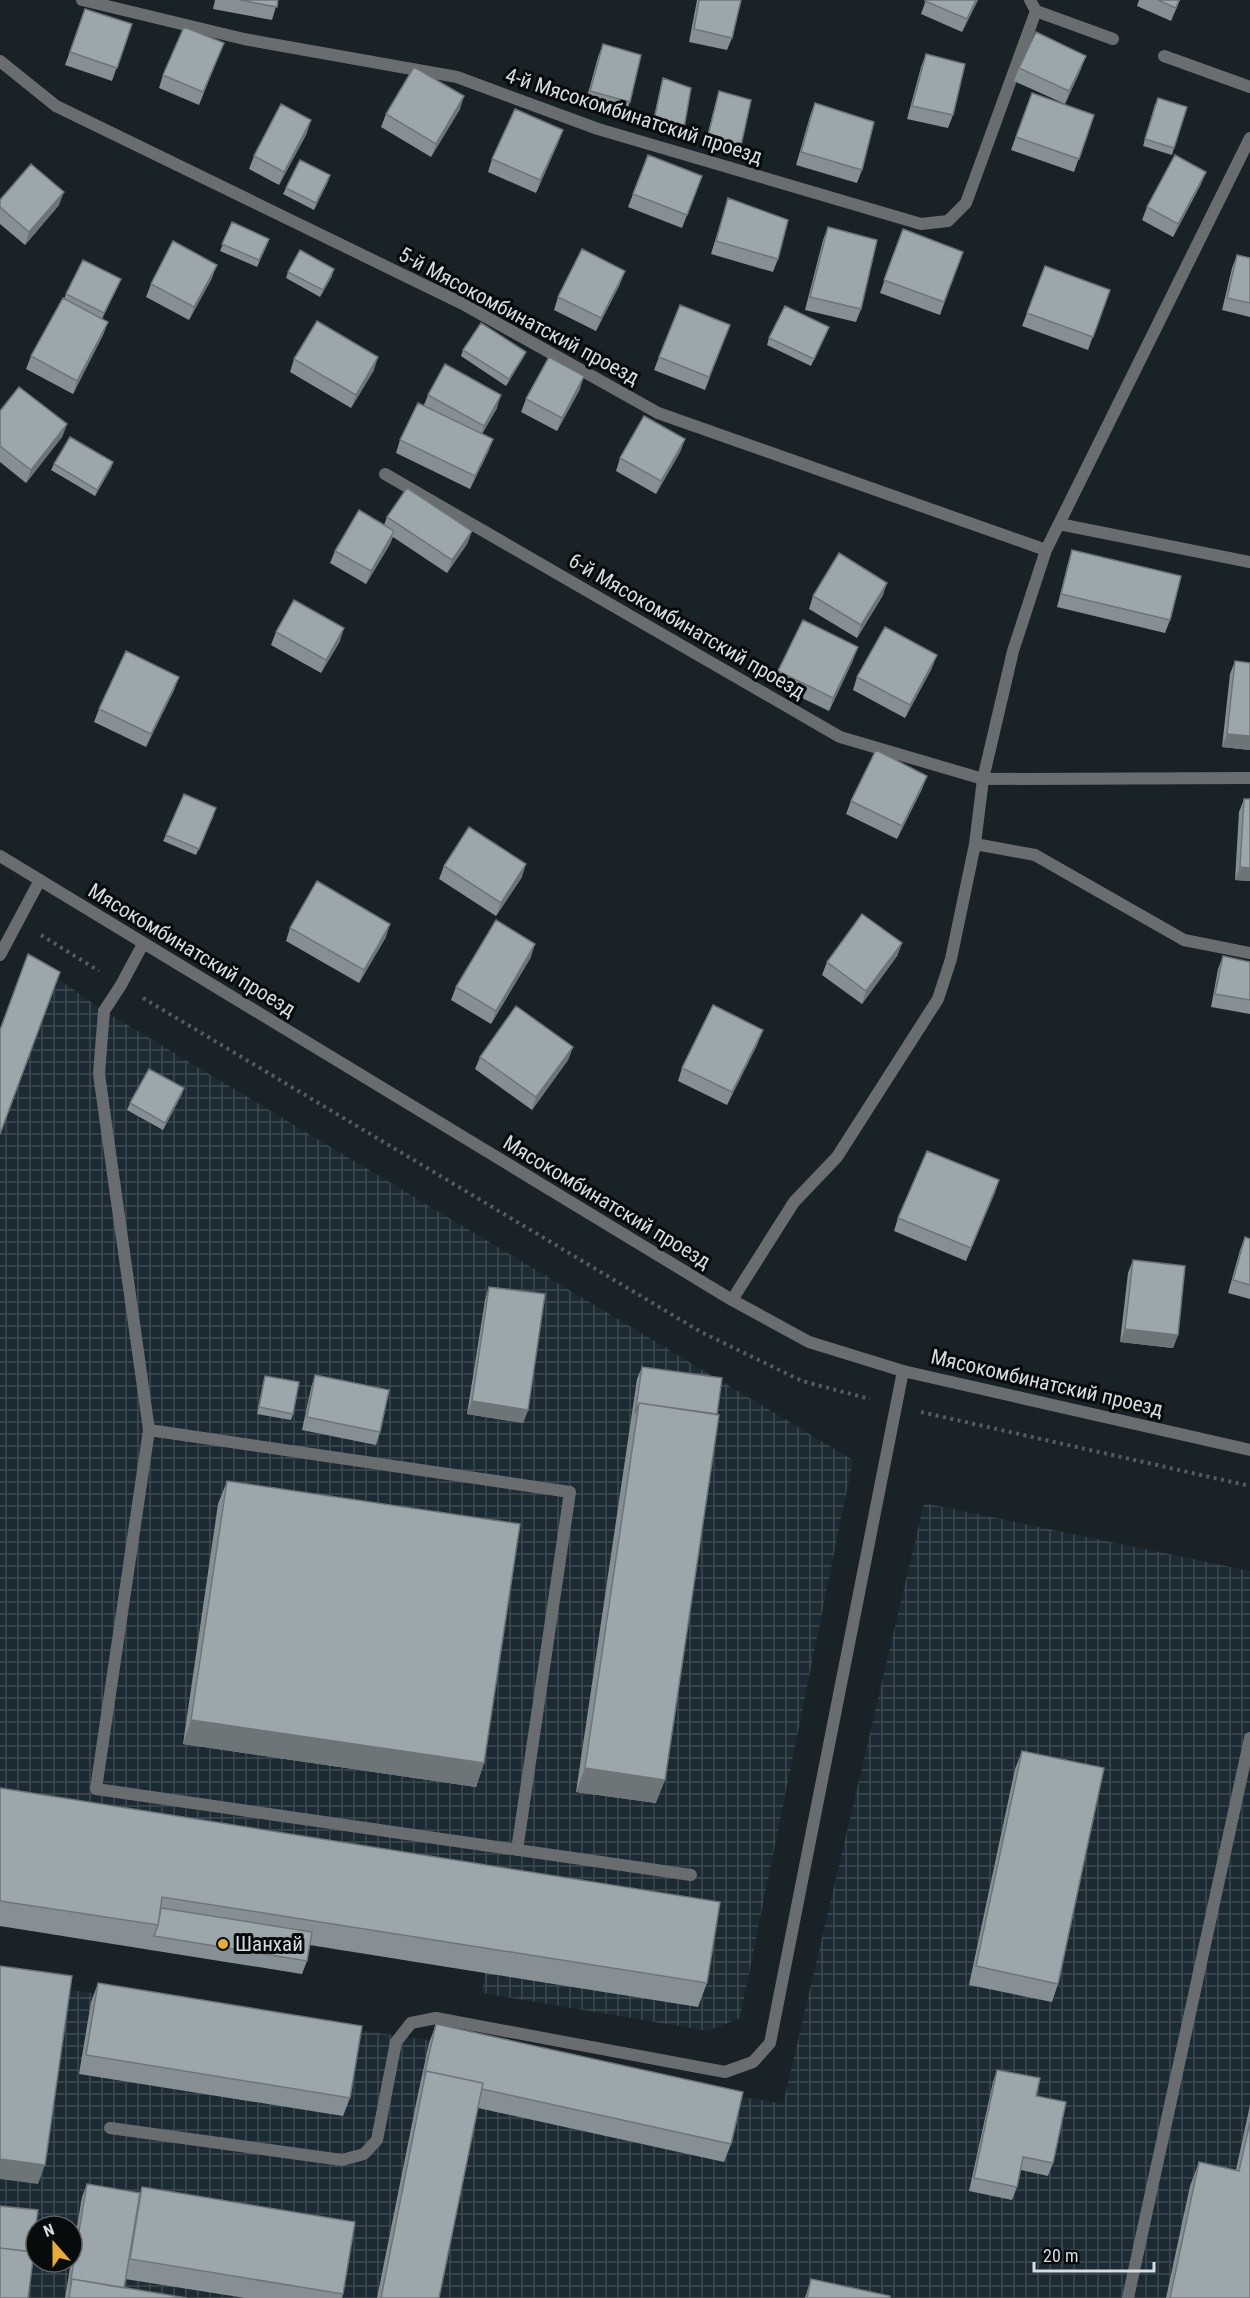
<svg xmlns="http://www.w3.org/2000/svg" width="1250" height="2298" font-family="'Roboto Condensed',sans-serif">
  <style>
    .industrial { fill: url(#industrial-grid); fill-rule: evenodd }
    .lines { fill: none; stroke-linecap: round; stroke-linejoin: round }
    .path { stroke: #545c60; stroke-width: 4; stroke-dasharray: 3 4.5; stroke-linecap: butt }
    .lane { stroke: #696d70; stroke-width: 12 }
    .street { stroke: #696d70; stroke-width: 12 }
    .wall { fill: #869094 }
    .shaded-wall { fill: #6d7578 }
    .building { fill: #9ca7ac; stroke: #6d7578; stroke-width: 1.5 }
    .poi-dot { fill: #e6ac36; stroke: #070b0c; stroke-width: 2 }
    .labels { text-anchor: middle; stroke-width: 6; stroke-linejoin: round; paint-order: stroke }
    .street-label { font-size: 21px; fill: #d6dcdf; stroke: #070b0c }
    .poi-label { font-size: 21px; fill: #d6dcdf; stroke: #070b0c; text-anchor: start }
  </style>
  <defs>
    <pattern id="industrial-grid" width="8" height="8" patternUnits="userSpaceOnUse" patternTransform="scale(1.5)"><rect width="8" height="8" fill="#1c2b33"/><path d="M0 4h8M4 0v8" fill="none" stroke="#3c4950"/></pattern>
  </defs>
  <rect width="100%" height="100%" fill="#192226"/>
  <path class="industrial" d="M58,979l46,32 749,449 -113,558 -32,13 -226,-38 3,-20 -178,-28 -5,29 -302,-48v-792z
    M924,1503l326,68v727h-1250v-318l435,61 348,63zM36,2226h36v36h-36z"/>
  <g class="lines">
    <path class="path" d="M41,935l58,36
      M143,998l558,334 101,49 68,18
      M921,1412l329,74"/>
    <path class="lane" d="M1036,11l77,28
      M1164,56l86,31
      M1059,524l191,38
      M143,944l-22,41 -17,26 -5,63 50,356 -53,359 595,86
      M0,955l40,-75
      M149,1430l421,62 -53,358
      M110,2128l232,32 22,-6 13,-14 19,-98 15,-19 25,-5 289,54 28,-10 17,-19 133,-672
      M1128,2298l122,-560"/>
    <path class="street" d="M82,0l162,39 213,38 141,52 323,95 27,-3 18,-18 70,-192 -6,-11
      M0,61l56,45 407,198 195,109 388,137
      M385,474l455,263 143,42 267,-1
      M975,844l60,11 149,85 66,13
      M0,856l732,444 77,42 94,29 347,79
      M732,1300l62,-98 43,-45 101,-158 13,-40 24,-115 8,-65 30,-128 33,-101 204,-412"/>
  </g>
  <path class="wall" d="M215,0h63l-6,20 -59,-11z
    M697,0h44l-9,38 -5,12 -38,-8z
    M926,0h52l-16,32 -41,-18z
    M1139,0h41l-9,21 -34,-15z
    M85,9l47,15 -20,57 -47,-16z
    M224,43l-25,62 -40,-17 4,-13z
    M603,44l27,58 -5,13 -40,-11 13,-47z
    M926,54l27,61 -5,13 -41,-9 14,-52z
    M1019,68l62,1 -16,35 -51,-23z
    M663,78l21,50 -3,7 -29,-9 9,-41z
    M719,91l21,59 -3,7 -33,-10z
    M1032,93l62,22 -20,57 -63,-22z
    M815,103l47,67 -5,13 -61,-18 14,-49z
    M1155,104l19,44 -2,7 -29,-9z
    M460,109l-29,48 -50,-30 5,-13z
    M563,130l-5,13 -22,50 -48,-21 4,-13z
    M307,133l-28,52 -30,-16 5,-13z
    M648,155l54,21 -20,52 -54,-21z
    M330,175l-16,35 -31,-16 3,-6z
    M1201,184l-28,53 -31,-17 5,-13z
    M728,198l50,61 -5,13 -62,-18z
    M0,200l59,5 -34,40 -25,-21z
    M232,222l35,23 -10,22 -37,-16z
    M828,227l33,82 -5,13 -51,-12 18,-70z
    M903,229l60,23 -23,63 -60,-22z
    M1237,255l13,3v59l-28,-7 10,-42z
    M288,272l44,4 -12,21 -34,-19z
    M212,278l-23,42 -43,-23 5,-13z
    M620,284l-24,47 -42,-21 4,-13z
    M118,286l-16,33 6,3 -5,13 -30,59 -47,-25 5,-13 33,-57 2,-5z
    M1110,290l-22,60 -66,-24 5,-13z
    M730,325l-25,65 -51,-20 5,-13z
    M829,327l-18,39 -44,-21 2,-7z
    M463,350l60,8 -17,28 -45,-30z
    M294,359l80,11 -23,38 -61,-36z
    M580,389l-23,42 -36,-19 5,-13z
    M428,395l69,13 -15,26 11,5 -5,13 -18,37 -74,-36 4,-13 24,-35z
    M0,411l67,13 -5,13 -36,46 -26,-21z
    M685,439l-5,13 -24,42 -40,-23 4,-13z
    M113,462l-2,6 -16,28 -44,-26 3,-6z
    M387,517l85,14 -5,13 -20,29 -54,-36 -3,7 -24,40 -36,-21 5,-12 49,-26z
    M1072,550l98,70 -5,13 -108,-26 11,-44z
    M883,595l-26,43 -48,-29 4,-13z
    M276,632l64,9 -19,32 -50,-28z
    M853,660l-24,51 -56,-27 5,-13z
    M1235,661l15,2v87l-28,-3 8,-73z
    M932,668l-27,50 -52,-28 4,-13z
    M179,677l-5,13 -28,57 -52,-25 5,-13z
    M927,776l-5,13 -25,50 -51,-25 5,-13z
    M1244,799h6v82l-15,-1 4,-68z
    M214,815l-18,40 -33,-14 3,-6z
    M444,866l78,11 -26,39 -57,-37z
    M290,928l96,9 -27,46 -73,-42z
    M902,943l-5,13 -35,48 -40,-29 5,-13z
    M1223,956l27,6v52l-39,-7 7,-38z
    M531,957l-40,67 -40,-24 5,-13z
    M758,1043l-31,62 -49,-24 4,-13z
    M573,1047l-5,13 -36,50 -57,-41 5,-12z
    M182,1094l-19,36 -36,-20 3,-7z
    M999,1180l-33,81 -72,-30 4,-13z
    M1245,1237l5,2v60l-22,-6 12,-43z
    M1133,1260l45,75 -5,13 -53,-6 8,-69z
    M489,1287l39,123 -5,13 -56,-9 18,-114z
    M642,1367l14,436 -80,-11 61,-413z
    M315,1375l65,57 -4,13 -74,-15 9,-42z
    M265,1376l28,38 -2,6 -34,-6 6,-31z
    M227,1481l257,282 -8,24 -293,-43 35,-240z
    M1022,1751l36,233 -6,18 -83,-17 46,-216z
    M0,1788l707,195 -9,24 -388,-62 -3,16 -5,13 -302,-48z
    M98,1983l252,115 -7,18 -264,-42 12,-72z
    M436,2024l295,120 -7,18 -246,-54 -39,190h-62l41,-204 11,-51z
    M997,2070l39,26 17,67 -5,13 -27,-6 -4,17 -5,13 -43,-9 24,-109z
    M1250,2105v193h-84l24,-112 9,-24 37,8z
    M87,2184l53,9 2,-6 201,107 -1,4h-97l-120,-19 -1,9 63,10h-122l17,-101z
    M811,2279l79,19h-85z"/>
  <path class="shaded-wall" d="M976,0h2l-16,32 5,-13z
    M1086,56l-5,13 -16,35 4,-13z
    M464,96l-4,13 -29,48 5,-13z
    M311,120l-4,13 -28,52 5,-13z
    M563,130l-5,13 -22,50 4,-13z
    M1206,172l-5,12 -28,53 5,-13z
    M330,175l-2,7 -14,28 2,-7z
    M64,192l-5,13 -34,40 4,-13z
    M217,265l-5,13 -23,42 5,-13z
    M334,269l-2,7 -12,21 3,-7z
    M625,271l-5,13 -24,47 5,-13z
    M121,279l-3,7 -17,34 3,-7z
    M108,322l-5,13 -30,59 4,-13z
    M526,352l-3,6 -17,28 3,-7z
    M378,357l-4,13 -23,38 5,-13z
    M584,376l-4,13 -23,42 5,-13z
    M501,395l-4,13 -18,31 5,-13z
    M67,424l-5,13 -36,46 5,-13z
    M493,439l-5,13 -18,37 5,-13z
    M685,439l-5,13 -24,42 5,-13z
    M113,462l-2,6 -16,28 2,-6z
    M394,531l-4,13 -24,40 5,-13z
    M472,531l-5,13 -20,29 5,-13z
    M887,583l-4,12 -26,43 4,-13z
    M344,628l-4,13 -19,32 5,-13z
    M858,647l-5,13 -24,51 4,-13z
    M937,655l-5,13 -27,50 5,-13z
    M179,677l-5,13 -28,57 5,-13z
    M1227,734l23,2v14l-28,-3z
    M927,776l-5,13 -25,50 5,-13z
    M526,864l-4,13 -26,39 5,-13z
    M1240,867l10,1v13l-15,-1z
    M390,924l-4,13 -27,46 5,-13z
    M902,943l-5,13 -35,48 4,-13z
    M535,944l-4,13 -40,67 5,-13z
    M763,1030l-5,13 -31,62 5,-13z
    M573,1047l-5,13 -36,50 4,-13z
    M184,1088l-2,6 -19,36 2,-7z
    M999,1180l-4,13 -29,68 5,-13z
    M1125,1329l53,6 -5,13 -53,-6z
    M472,1401l56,9 -5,13 -56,-9z
    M191,1720l293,43 -8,24 -293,-43z
    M585,1768l80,12 -9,23 -80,-11z
    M0,2159l45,6 -7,19 -38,-5z"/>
  <path class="building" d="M240,0h38l-1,7z
    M699,0h42l-9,38 -38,-9z
    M926,0h50l-9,19 -42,-18z
    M1158,0h21l-3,8z
    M85,9l47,15 -15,44 -47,-16z
    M184,27l40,16 -21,49 -40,-17z
    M1036,32l50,24 -17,35 -50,-23z
    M603,44l38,11 -11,47 -40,-11z
    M926,54l39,10 -12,51 -41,-9z
    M414,67l50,29 -28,48 -50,-30z
    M663,78l28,10 -7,40 -30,-8z
    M719,91l32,9 -11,50 -33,-10z
    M1032,93l62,22 -15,44 -63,-22z
    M1158,98l29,9 -13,41 -29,-9z
    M815,103l59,19 -12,48 -61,-18z
    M281,104l30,16 -27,52 -30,-16z
    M515,109l48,21 -23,50 -48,-21z
    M648,155l54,21 -15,39 -54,-21z
    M1175,155l31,17 -28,52 -31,-17z
    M300,160l30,15 -14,28 -30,-15z
    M31,164l33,28 -35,40 -29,-25v-7z
    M728,198l60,22 -10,39 -62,-18z
    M232,222l37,17 -10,21 -37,-16z
    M828,227l49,13 -16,69 -51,-12z
    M903,229l60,23 -19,50 -60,-22z
    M173,241l44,24 -23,42 -43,-23z
    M582,249l43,22 -24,47 -43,-21z
    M300,250l34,19 -11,21 -35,-18z
    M1237,255l13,3v45l-23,-5z
    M83,260l38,19 -17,34 -38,-19z
    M1045,266l65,24 -17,47 -66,-24z
    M63,298l45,24 -31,59 -46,-25z
    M680,305l50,20 -21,52 -50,-20z
    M785,306l44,21 -15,32 -45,-21z
    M317,321l61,36 -22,38 -62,-36z
    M481,323l45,29 -17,27 -46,-29z
    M549,357l35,19 -22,42 -36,-19z
    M445,364l56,31 -17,31 -56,-31z
    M19,387l48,37 -36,46 -31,-24v-35z
    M418,403l75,36 -18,37 -75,-36z
    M644,416l41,23 -24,42 -41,-23z
    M70,437l43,25 -16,28 -43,-26z
    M407,488l65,43 -20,29 -65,-43z
    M359,510l35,21 -23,40 -36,-20z
    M1072,550l109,26 -11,44 -109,-26z
    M839,553l48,30 -26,42 -48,-29z
    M294,600l50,28 -18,32 -50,-28z
    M803,620l55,27 -25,51 -55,-27z
    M885,627l52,28 -27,50 -53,-28z
    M126,651l53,26 -28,57 -52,-25z
    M1235,661l15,2v73l-23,-2z
    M876,750l51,26 -25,50 -51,-25z
    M184,794l32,14 -17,41 -33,-14z
    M1244,799h6v69l-10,-1z
    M469,827l57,37 -25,39 -57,-37z
    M317,881l73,43 -26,46 -74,-42z
    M862,914l40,29 -36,48 -39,-29z
    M496,920l39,24 -39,67 -40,-24z
    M28,954l32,18 -60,162v-104z
    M1223,956l27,6v38l-35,-6z
    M713,1005l50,25 -31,62 -50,-24z
    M516,1006l57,41 -37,50 -56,-40z
    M149,1069l35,19 -19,35 -35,-20z
    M927,1151l72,29 -28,68 -73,-30z
    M1245,1237l5,2v46l-17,-5z
    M1133,1260l52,6 -7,69 -53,-6z
    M489,1287l56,7 -17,116 -56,-9z
    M642,1367l80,11 -5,36 -78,-11 -4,11z
    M315,1375l74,15 -9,42 -73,-15z
    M265,1376l34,6 -6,32 -34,-7z
    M639,1403l80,12 -54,365 -80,-12z
    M227,1481l293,43 -36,239 -293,-43z
    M1022,1751l82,17 -46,216 -82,-18z
    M0,1788l720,114 -13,81 -545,-86 -4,28 -158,-24z
    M161,1908l151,24 -5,29 -153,-25 4,-11z
    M0,1966l72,10 -27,189 -45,-6z
    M98,1983l264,43 -12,72 -264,-43z
    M436,2024l307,68 -12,52 -249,-55 1,-6 -57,-12 -2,5z
    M997,2070l43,8 -4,18 30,6 -13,61 -30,-6 -6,30 -43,-9z
    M426,2071l57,12 -44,215h-58z
    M1250,2122v176h-80l29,-136 40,9z
    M87,2184l53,9 -16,95 -52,-9 -2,6z
    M142,2187l213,35 -12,72 -213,-35z
    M0,2206l38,4 -6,42 -32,-4z
    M0,2248l34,4 -6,46h-28z
    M72,2279l115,19h-118z
    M811,2279l79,17v2h-83z"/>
  <circle class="poi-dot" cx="223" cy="1944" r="6"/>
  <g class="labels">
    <g class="street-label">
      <text transform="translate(634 116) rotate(18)" y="7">4-й Мясокомбинатский проезд</text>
      <text transform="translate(519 316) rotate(28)" y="7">5-й Мясокомбинатский проезд</text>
      <text transform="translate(687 626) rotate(30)" y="7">6-й Мясокомбинатский проезд</text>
      <text transform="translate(192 950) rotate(31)" y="7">Мясокомбинатский проезд</text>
      <text transform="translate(607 1202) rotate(31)" y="7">Мясокомбинатский проезд</text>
      <text transform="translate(1047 1383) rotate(13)" y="7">Мясокомбинатский проезд</text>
    </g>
    <g class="poi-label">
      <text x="235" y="1951">Шанхай</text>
    </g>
  </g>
  <g transform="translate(54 2244) rotate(339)"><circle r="28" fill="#070b0c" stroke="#5a5f60" stroke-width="1.5"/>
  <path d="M0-4.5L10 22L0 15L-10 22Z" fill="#e6ac36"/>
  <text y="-9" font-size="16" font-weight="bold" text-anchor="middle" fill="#d6dcdf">N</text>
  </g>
  <path d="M1034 2262v9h120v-9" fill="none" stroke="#d6dcdf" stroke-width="3"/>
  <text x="1043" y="2262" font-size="18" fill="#d6dcdf" stroke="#070b0c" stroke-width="4.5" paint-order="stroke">20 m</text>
</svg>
